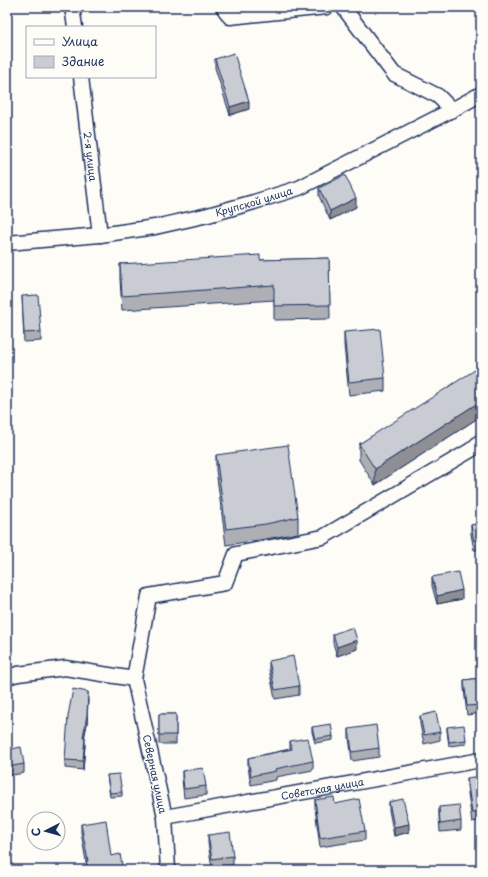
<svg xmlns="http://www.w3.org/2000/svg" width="488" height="877" font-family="'Playpen Sans',sans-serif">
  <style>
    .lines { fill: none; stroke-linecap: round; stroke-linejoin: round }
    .minor-casing { stroke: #1b2f5e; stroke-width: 17 }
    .minor { stroke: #fdfcf7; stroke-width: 14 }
    .wall { fill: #adafb5; stroke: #1b2f5e }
    .shaded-wall { fill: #8d8f94; stroke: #1b2f5e }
    .building { fill: #c9ccd3; stroke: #1b2f5e }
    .labels { text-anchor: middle; stroke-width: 3; stroke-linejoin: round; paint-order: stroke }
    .street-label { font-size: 10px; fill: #1b2f5e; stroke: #fdfcf7 }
  </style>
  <rect width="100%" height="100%" fill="#fdfcf7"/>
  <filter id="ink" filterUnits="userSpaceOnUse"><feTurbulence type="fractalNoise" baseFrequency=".025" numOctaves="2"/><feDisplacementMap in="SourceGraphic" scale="8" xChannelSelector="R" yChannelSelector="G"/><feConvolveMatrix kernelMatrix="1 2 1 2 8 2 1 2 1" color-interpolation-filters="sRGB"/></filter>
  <g filter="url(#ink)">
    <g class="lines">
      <g class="minor-casing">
        <g id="minor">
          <path d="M72,7l3,20"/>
          <path d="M223,7l7,10 97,-10"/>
          <path d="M343,7l51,67 44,22 14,14"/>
          <path id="s1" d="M81,77l19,158"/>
          <path id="s2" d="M7,243l93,-8 55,-8 53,-12 46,-13 45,-14 153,-78 29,-16"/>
          <path d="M7,677l11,-3 47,-6 69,11"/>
          <path id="s3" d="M165,817l316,-57"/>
          <path d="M168,870l-3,-53 -31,-138 15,-83 76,-13 11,-29 87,-17 148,-87 10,-9"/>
        </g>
      </g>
      <use href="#minor" class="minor"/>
    </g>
    <path class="wall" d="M215,59l34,50 -19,6 -15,-47z
      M319,188l37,19 -26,13 -11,-24z
      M329,258l1,61 -56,1v-20l-152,10 -2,-31v-15l140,-4z
      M22,296l19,36v9l-17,1z
      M344,332l41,46v13l-36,4 -5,-50z
      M481,372v44l-106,69 -16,-25v-16z
      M216,455l82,62v16l-32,6 -40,6 -10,-75z
      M481,523v26l-7,1 -3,-16v-9z
      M432,577l30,22 -25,5 -5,-18z
      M333,634l24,15 -20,7 -4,-13z
      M269,661l30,25v9l-24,4 -6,-30z
      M481,678v35l-14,2 -3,-27v-8z
      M88,700l-1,24 -3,13 1,8 -2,25 -18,-2v-8z
      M159,714h17v30h-17z
      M420,716l20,16v8l-16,4 -4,-20z
      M312,727l21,9v4l-18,3 -3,-11z
      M447,727l19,13v4l-17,2 -2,-15z
      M349,729l30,19v9l-27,4 -3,-24z
      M290,741l23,20v9l-37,7v3l-25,5 -3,-18v-9l42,-9z
      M7,750l17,14v9l-17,3z
      M182,771l24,15v9l-22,3 -2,-19z
      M107,775l15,17v4l-12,1z
      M467,778l14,4v38l-9,2 -5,-36z
      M315,800l20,4 30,27v9l-45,7 -5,-39z
      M389,802l20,30 -15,4 -5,-26z
      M439,807l22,14v9l-21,2 -1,-16z
      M81,824l30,32 12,14h-37v-9l-5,-28z
      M208,835l25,21v9l-21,3 -4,-25z"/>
    <path class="shaded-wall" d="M249,101v8l-19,6v-8z
      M356,198v9l-26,13v-9z
      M481,401v15l-106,69v-16z
      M462,590v9l-25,5v-8z
      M357,640v9l-20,7v-9z
      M88,692l-1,32 -4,21v-8z
      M85,737v8l-2,25v-9z
      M409,824v8l-15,4v-9z"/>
    <path class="building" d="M234,53l15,48 -19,6 -15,-48z
      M345,175l11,23 -26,13 -11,-23z
      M260,255v5l69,-2 1,47 -56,1v-21l-152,11 -2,-32z
      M38,295l3,37 -17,1 -2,-37z
      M380,329l5,49 -36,4 -5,-50z
      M478,368l3,4v29l-106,68 -16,-25z
      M288,445l10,72 -32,7 -40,5 -10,-74z
      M481,523v17l-7,1 -3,-16z
      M458,572l4,18 -25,6 -5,-19z
      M353,627l4,13 -20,7 -4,-13z
      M293,656l6,30 -24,4 -6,-29z
      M481,678v27l-14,1 -3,-26z
      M73,689l15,3 -1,23 -4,22h2l-2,24 -18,-1 3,-44z
      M436,712l4,20 -16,3 -4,-19z
      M159,714h17v21h-17z
      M331,724l2,12 -18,3 -3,-12z
      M376,725l3,23 -27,4 -3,-23z
      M464,725l2,15 -17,2 -2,-15z
      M308,738l5,23 -38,8 1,2 -25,5 -3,-18 44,-9 -2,-8z
      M21,747l3,17 -17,3v-17z
      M203,768l3,18 -22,3 -2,-18z
      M119,774l3,18 -12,1 -3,-18z
      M480,776l1,6v30l-9,1 -5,-35z
      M334,797l1,7 24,-5 6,32 -45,7 -5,-38z
      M403,799l6,25 -15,3 -5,-25z
      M459,805l2,16 -21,3 -1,-17z
      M106,820l5,36 9,-2 3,16h-35l-2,-9h2l-7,-37z
      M230,832l3,24 -21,3 -4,-24z"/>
  </g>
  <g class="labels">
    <g class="street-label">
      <text dy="4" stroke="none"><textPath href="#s1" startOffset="80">2-я улица</textPath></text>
      <text dy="4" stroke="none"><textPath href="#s2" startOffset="251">Крупской улица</textPath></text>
      <text transform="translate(155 774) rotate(78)" y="4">Северная улица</text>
      <text dy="4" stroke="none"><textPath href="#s3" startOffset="160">Советская улица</textPath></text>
    </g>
  </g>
  <rect width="488" height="877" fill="none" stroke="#fdfcf7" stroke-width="24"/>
  <rect x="12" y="12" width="464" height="853" fill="none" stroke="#1b2f5e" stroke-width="1.5" filter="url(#ink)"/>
  <rect x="26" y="26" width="130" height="52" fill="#fdfcf7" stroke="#a3aaba"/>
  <rect x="34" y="39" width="20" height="6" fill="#fdfcf7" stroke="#a3aaba"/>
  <text x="62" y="46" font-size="12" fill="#1b2f5e">Улица</text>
  <rect x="34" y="56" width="20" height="12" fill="#c9ccd3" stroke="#a3aaba"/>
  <text x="62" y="66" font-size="12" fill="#1b2f5e">Здание</text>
  <g transform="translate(46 831) rotate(264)"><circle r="19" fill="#fdfcf7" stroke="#a3aaba"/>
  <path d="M0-3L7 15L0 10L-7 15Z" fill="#1b2f5e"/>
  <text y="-6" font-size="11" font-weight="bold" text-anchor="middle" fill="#1b2f5e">С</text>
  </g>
</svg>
